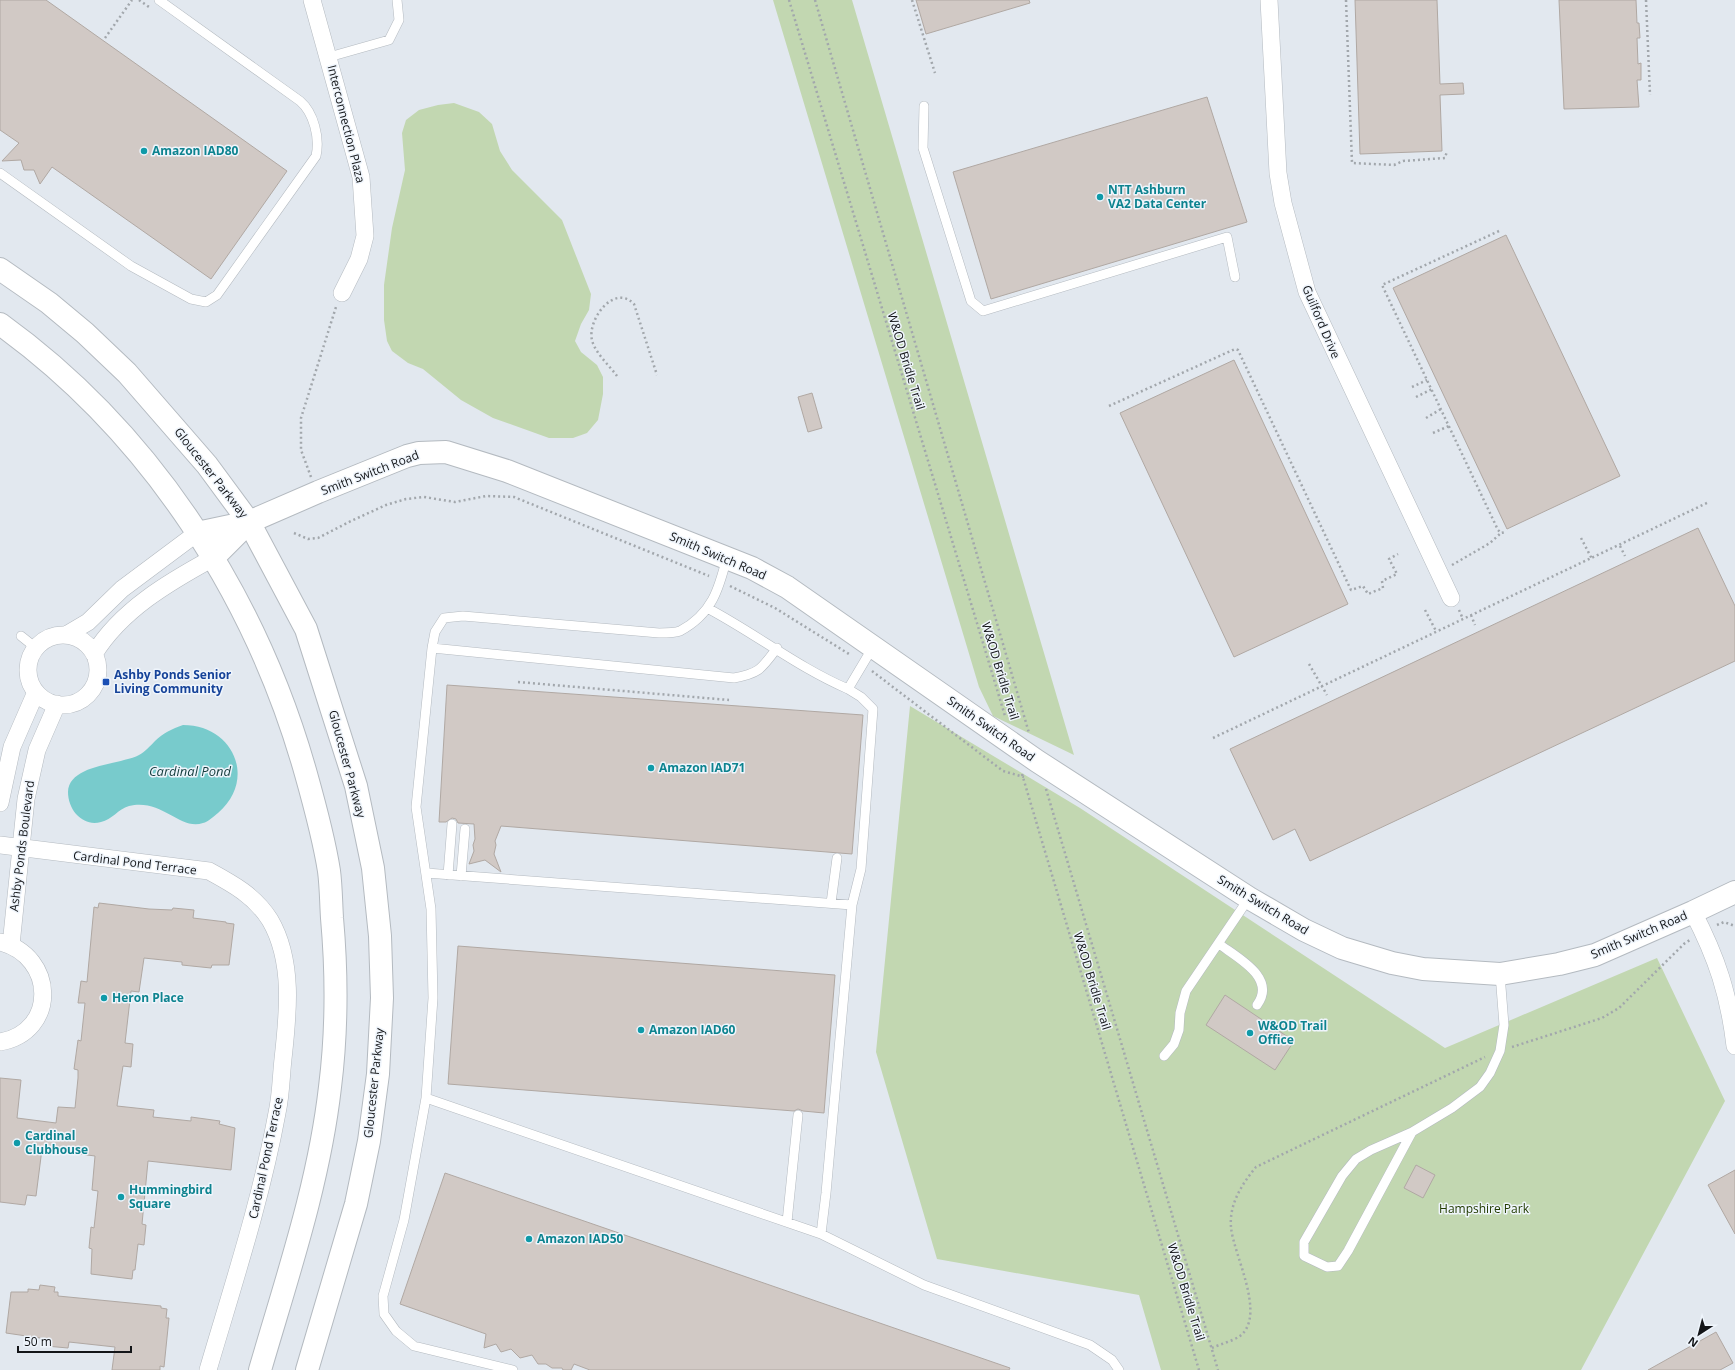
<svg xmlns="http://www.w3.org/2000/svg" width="1735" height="1370" font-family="'Open Sans',sans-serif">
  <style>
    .green { fill: #c2d7b1 }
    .water { fill: #78cbcc }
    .building { fill: #d1c9c5; stroke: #b0a8a3 }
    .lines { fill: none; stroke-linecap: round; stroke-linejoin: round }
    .service-casing { stroke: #b4bac0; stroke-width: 10 }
    .minor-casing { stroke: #b4bac0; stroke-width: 18 }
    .tertiary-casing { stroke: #b4bac0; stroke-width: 24 }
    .secondary-casing { stroke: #b4bac0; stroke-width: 24 }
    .path { stroke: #a2a7ac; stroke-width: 2.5; stroke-dasharray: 2 3; stroke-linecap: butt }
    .service { stroke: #fff; stroke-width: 9 }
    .minor { stroke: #fff; stroke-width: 17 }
    .tertiary { stroke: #fff; stroke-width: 22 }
    .secondary { stroke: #fff; stroke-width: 22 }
    .culture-dot { fill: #0f9aa8; stroke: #eff5fc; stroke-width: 1.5 }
    .transit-dot { fill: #1a4fb4; stroke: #eff5fc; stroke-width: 1.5 }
    .labels { text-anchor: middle; stroke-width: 3; stroke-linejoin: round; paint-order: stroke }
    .street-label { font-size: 12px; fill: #131518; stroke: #eff5fc }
    .culture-label { font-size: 12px; font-weight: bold; fill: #0d838f; stroke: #eff5fc; text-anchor: start }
    .transit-label { font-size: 12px; font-weight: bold; fill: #164399; stroke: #eff5fc; text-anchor: start }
    .park-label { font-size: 12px; fill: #223c00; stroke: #eff5fc }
    .water-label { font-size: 13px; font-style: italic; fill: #143d3e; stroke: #eff5fc }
  </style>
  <rect width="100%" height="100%" fill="#e2e8ef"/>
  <path class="green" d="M773,0h79l222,755 -81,-39 -14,-29z
    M454,103l25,9 13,12 8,27 12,19 50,50 29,74 -2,16 -8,14 -6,17 6,11 16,13 6,12v17l-5,26 -11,13 -14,5h-24l-56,-20 -32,-18 -38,-31 -15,-6 -16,-12 -5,-10 -3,-21v-35l8,-57 13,-58 -3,-37 4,-13 13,-10 19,-5z
    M910,706l170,102 365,240 212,-90 68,143 -144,269h-420l-22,-75 -202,-36 -61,-207z"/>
  <path class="water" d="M183,725c51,0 74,55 35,88 -4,3 -10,9 -15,10 -23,8 -41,-25 -74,-17 -11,3 -17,14 -28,16 -10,3 -18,-1 -25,-8 -5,-6 -8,-14 -8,-22 1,-28 52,-27 71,-37 6,-3 11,-9 16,-14 8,-8 17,-12 28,-16z"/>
  <path class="building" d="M0,0h46l241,171 -76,108 -159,-112 -12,17 -6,-14h-10l-3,-10 -19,1 17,-18 -19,-13z
    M916,0h113l1,3 -104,31z
    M1355,0h82l3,84 23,-1 1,11 -24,1 2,56 -82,3z
    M1559,0h77l1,23h2l1,15h-3l1,26 3,-1v17h-4l2,27 -75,2z
    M1207,97l40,125 -256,77 -38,-127z
    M1506,235l114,241 -113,53 -114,-241z
    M1234,360l114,244 -114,53 -114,-244z
    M812,393l10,35 -14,4 -10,-35z
    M1698,528l37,78v55l-425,200 -15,-32 -22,11 -43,-91z
    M447,685l416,30 -11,139 -351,-28 -6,15 1,4 -2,9 7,18 -16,-12 -16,4 5,-13 -1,-6 2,-6 -1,-15 -16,-1 -2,-4 -4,-1 -6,4h-7z
    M99,903l50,6 23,1 1,-2 21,2 -1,8 33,4v1l8,1 -5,41h-17l-1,3 -29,-3v-3l-38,-4 -5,34 -8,-1 -6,52 8,1 -2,23 -8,-1 -6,40 37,4 -1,7 38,4v-4l29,4 -1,3 16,4 -4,42 -83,-9 -6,63 4,1 -2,20 -6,-1 -3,26h-2l-1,9 -41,-5 1,-25 -3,-1 2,-21 3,1 4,-37 -6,-1 3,-34 -53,-7 -6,47 -9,-1 -2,10 -25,-3v-124l21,2 -4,38 39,5 2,-16 17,1 3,-30v-8l-4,-1 4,-29 3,1 4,-38h-7l3,-22 6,1 7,-75 4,1z
    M458,946l377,29 -11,138 -21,-2 -5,-2 -4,2 -346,-27z
    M1225,995l69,46 -19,29 -69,-45z
    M1416,1165l19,10 -12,23 -19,-10z
    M1735,1170v64l-27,-49z
    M445,1173l565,195 -1,2h-419l-16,-6 -3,6h-8l-1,-2h-10l-6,-4h-8l-6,-9 -12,3 -9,-9 -10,3 -5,-8 -12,4 2,-14 -86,-30z
    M40,1285l15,2 -1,5h4v4l103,10v2l6,1 -1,9h3l-5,49 -4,-1v4h-48l3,-23 -46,-5 -1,6 -22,-2 1,-7 -41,-6 5,-41h17v-3l11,1z
    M1716,1332l17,31 -13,7h-72z"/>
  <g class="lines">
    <g class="service-casing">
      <path id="service" d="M329,57l60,-17 10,-20 -2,-20
        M924,106l-1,42 48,153 12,10 244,-74 8,40
        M0,173l131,93 60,33 15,3 11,-7 99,-139c4,-18 -2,-43 -16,-55l-141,-101
        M709,609c47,25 90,59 139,80
        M21,636l15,12
        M873,647l-25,42 13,8 12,12 -12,160 -9,36 -26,288 -5,41 103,51 166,60 22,15 7,10
        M432,648l302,30c26,-5 27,-9 43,-30
        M426,873l426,32
        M448,875l4,-51
        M461,876l4,-47
        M831,903l6,-45
        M1219,944c19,14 58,34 38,61
        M1164,1056l10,-12 5,-14 1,-17 6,-22 63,-93
        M426,1098l395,136
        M1412,1132l-41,18 -15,9 -14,17 -38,66v14l23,11 11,-1 10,-15 64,-119 40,-24 28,-21 10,-14 10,-22 4,-26 -4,-51
        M787,1222l11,-107
        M513,1370l-99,-24 -18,-15 -12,-17 -1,-18 21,-76 22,-122 7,-100 -2,-89 -15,-102 16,-159 3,-16 9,-14 19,-2 196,17c6,0 16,0 21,-2 32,-17 39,-42 47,-74"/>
    </g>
    <g class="minor-casing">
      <path id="minor" d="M312,0l49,177 4,59 -6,23 -17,34
        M1269,0l9,173 5,30 24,89 144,306
        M66,635l22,-13 34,-33 75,-56
        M28 670a35 35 0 1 1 70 0a35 35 0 1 1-70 0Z
        M94,654c27,-44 75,-72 119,-96
        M0,803l12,-56 24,-55
        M0,845l209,26c24,13 46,25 61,49 24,41 18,94 13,139 -2,18 -2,36 -6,54 -16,87 -44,172 -69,257
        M1693,912c24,46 36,83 42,134
        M11,945l15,-146 11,-49 20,-46
        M0,1042c58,-10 56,-86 0,-100"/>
    </g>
    <g class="tertiary-casing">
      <path id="tertiary" d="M197,533l52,-11 69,-30 89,-36 12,-3 27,-1 61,19 245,97 35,19 250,174 212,137 55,32 38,18 50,15 31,6 77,5 59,-10 36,-9 98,-43 42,-20
        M213,558l36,-36"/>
    </g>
    <g class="secondary-casing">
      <path id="secondary" d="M0,269l49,34 36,30 42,40 80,92 42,57 57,107 50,157 17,82 7,68 2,62 -4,76 -9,67 -13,63 -49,166
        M0,324c151,109 256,272 306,450 9,32 18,65 23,97 2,15 2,31 3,47 5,56 5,113 -2,169 -11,97 -43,190 -70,283"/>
    </g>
    <path class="path" d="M139,0l10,7
      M789,0l216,716
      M815,0l214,733
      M912,0l23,73
      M1346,0l6,163 42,2 9,-4 42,-3 2,-7
      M1646,0l4,95
      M105,38l27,-38
      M1499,231l-117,54 116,245 3,3 5,-1
      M617,376c-8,-11 -22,-23 -25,-36 -5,-20 22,-57 42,-36l23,71
      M1412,387l15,-7
      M1416,397l16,-8
      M1109,406l126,-57 3,1 113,240 12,-4 5,8 15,-6 -1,-7 15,-7 -8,-15 9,-5
      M1426,418l15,-9
      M1433,433l16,-7
      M311,477l-10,-27v-32l35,-111
      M294,533l14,6 10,-1 33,-17 35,-16 20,-6 18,-2 31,5 31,-6 28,1 195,79
      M1581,538l11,21
      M1620,546l5,10
      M1452,565l38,-22 11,-10
      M730,586l45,22 74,46
      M1425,610l11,21
      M1459,610l4,9
      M1471,615l4,10
      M1309,664l18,31
      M872,671l131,100 21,6
      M518,682l211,18
      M1213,738l496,-236
      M1022,774l177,596
      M1046,789l172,581
      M1717,925l7,-3 11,4
      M1512,1047l90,-29 17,-10 66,-65 5,-3
      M1212,1348c8,-4 21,-7 28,-12 27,-21 -7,-82 -9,-109 -2,-23 11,-43 25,-60l229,-110"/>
    <use href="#service" class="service"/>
    <use href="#minor" class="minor"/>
    <use href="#tertiary" class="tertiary"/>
    <use href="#secondary" class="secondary"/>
  </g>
  <g class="culture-dot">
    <circle cx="144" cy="151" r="4"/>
    <circle cx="1100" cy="197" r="4"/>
    <circle cx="651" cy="768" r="4"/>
    <circle cx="104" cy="998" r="4"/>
    <circle cx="641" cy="1030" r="4"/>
    <circle cx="1250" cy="1033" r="4"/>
    <circle cx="17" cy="1143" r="4"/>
    <circle cx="121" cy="1197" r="4"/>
    <circle cx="529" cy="1239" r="4"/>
  </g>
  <rect class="transit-dot" x="102" y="678" width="8" height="8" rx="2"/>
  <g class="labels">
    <g class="street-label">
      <text transform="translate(346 124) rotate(76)" y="4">Interconnection Plaza</text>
      <text transform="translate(1321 322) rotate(67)" y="4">Guilford Drive</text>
      <text transform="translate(906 361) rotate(73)" y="4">W&amp;OD Bridle Trail</text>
      <text transform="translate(211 473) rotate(52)" y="4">Gloucester Parkway</text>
      <text transform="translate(370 473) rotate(-21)" y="4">Smith Switch Road</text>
      <text transform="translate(718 556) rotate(23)" y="4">Smith Switch Road</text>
      <text transform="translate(1000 671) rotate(73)" y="4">W&amp;OD Bridle Trail</text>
      <text transform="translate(991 729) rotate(35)" y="4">Smith Switch Road</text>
      <text transform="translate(347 764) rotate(75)" y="4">Gloucester Parkway</text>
      <text transform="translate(22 846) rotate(-83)" y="4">Ashby Ponds Boulevard</text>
      <text transform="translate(135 863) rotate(7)" y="4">Cardinal Pond Terrace</text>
      <text transform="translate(1263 905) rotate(31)" y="4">Smith Switch Road</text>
      <text transform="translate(1639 935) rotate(-23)" y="4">Smith Switch Road</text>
      <text transform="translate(1092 981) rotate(73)" y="4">W&amp;OD Bridle Trail</text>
      <text transform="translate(374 1083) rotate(-84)" y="4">Gloucester Parkway</text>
      <text transform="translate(266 1158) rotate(-78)" y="4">Cardinal Pond Terrace</text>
      <text transform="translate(1186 1292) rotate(73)" y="4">W&amp;OD Bridle Trail</text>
    </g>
    <g class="culture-label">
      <text x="152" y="155">Amazon IAD80</text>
      <text x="1108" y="194">NTT Ashburn<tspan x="1108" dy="14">VA2 Data Center</tspan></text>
      <text x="659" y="772">Amazon IAD71</text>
      <text x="112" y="1002">Heron Place</text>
      <text x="1258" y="1030">W&amp;OD Trail<tspan x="1258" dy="14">Office</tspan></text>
      <text x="649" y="1034">Amazon IAD60</text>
      <text x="25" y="1140">Cardinal<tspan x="25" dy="14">Clubhouse</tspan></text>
      <text x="129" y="1194">Hummingbird<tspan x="129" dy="14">Square</tspan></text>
      <text x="537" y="1243">Amazon IAD50</text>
    </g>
    <g class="transit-label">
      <text x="114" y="679">Ashby Ponds Senior<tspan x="114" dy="14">Living Community</tspan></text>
    </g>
    <g class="park-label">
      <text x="1484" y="1213">Hampshire Park</text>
    </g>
    <g class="water-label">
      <text x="190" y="776">Cardinal Pond</text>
    </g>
  </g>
  <g transform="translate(1699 1334) rotate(216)" stroke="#eff5fc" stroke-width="3" paint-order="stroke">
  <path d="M0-3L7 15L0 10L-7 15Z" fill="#131518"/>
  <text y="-6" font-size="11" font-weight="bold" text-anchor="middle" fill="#131518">N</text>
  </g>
  <path d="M18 1346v6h113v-6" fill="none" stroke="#131518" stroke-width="2"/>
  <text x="24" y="1346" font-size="12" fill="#131518" stroke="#eff5fc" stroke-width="3" paint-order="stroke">50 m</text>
</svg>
